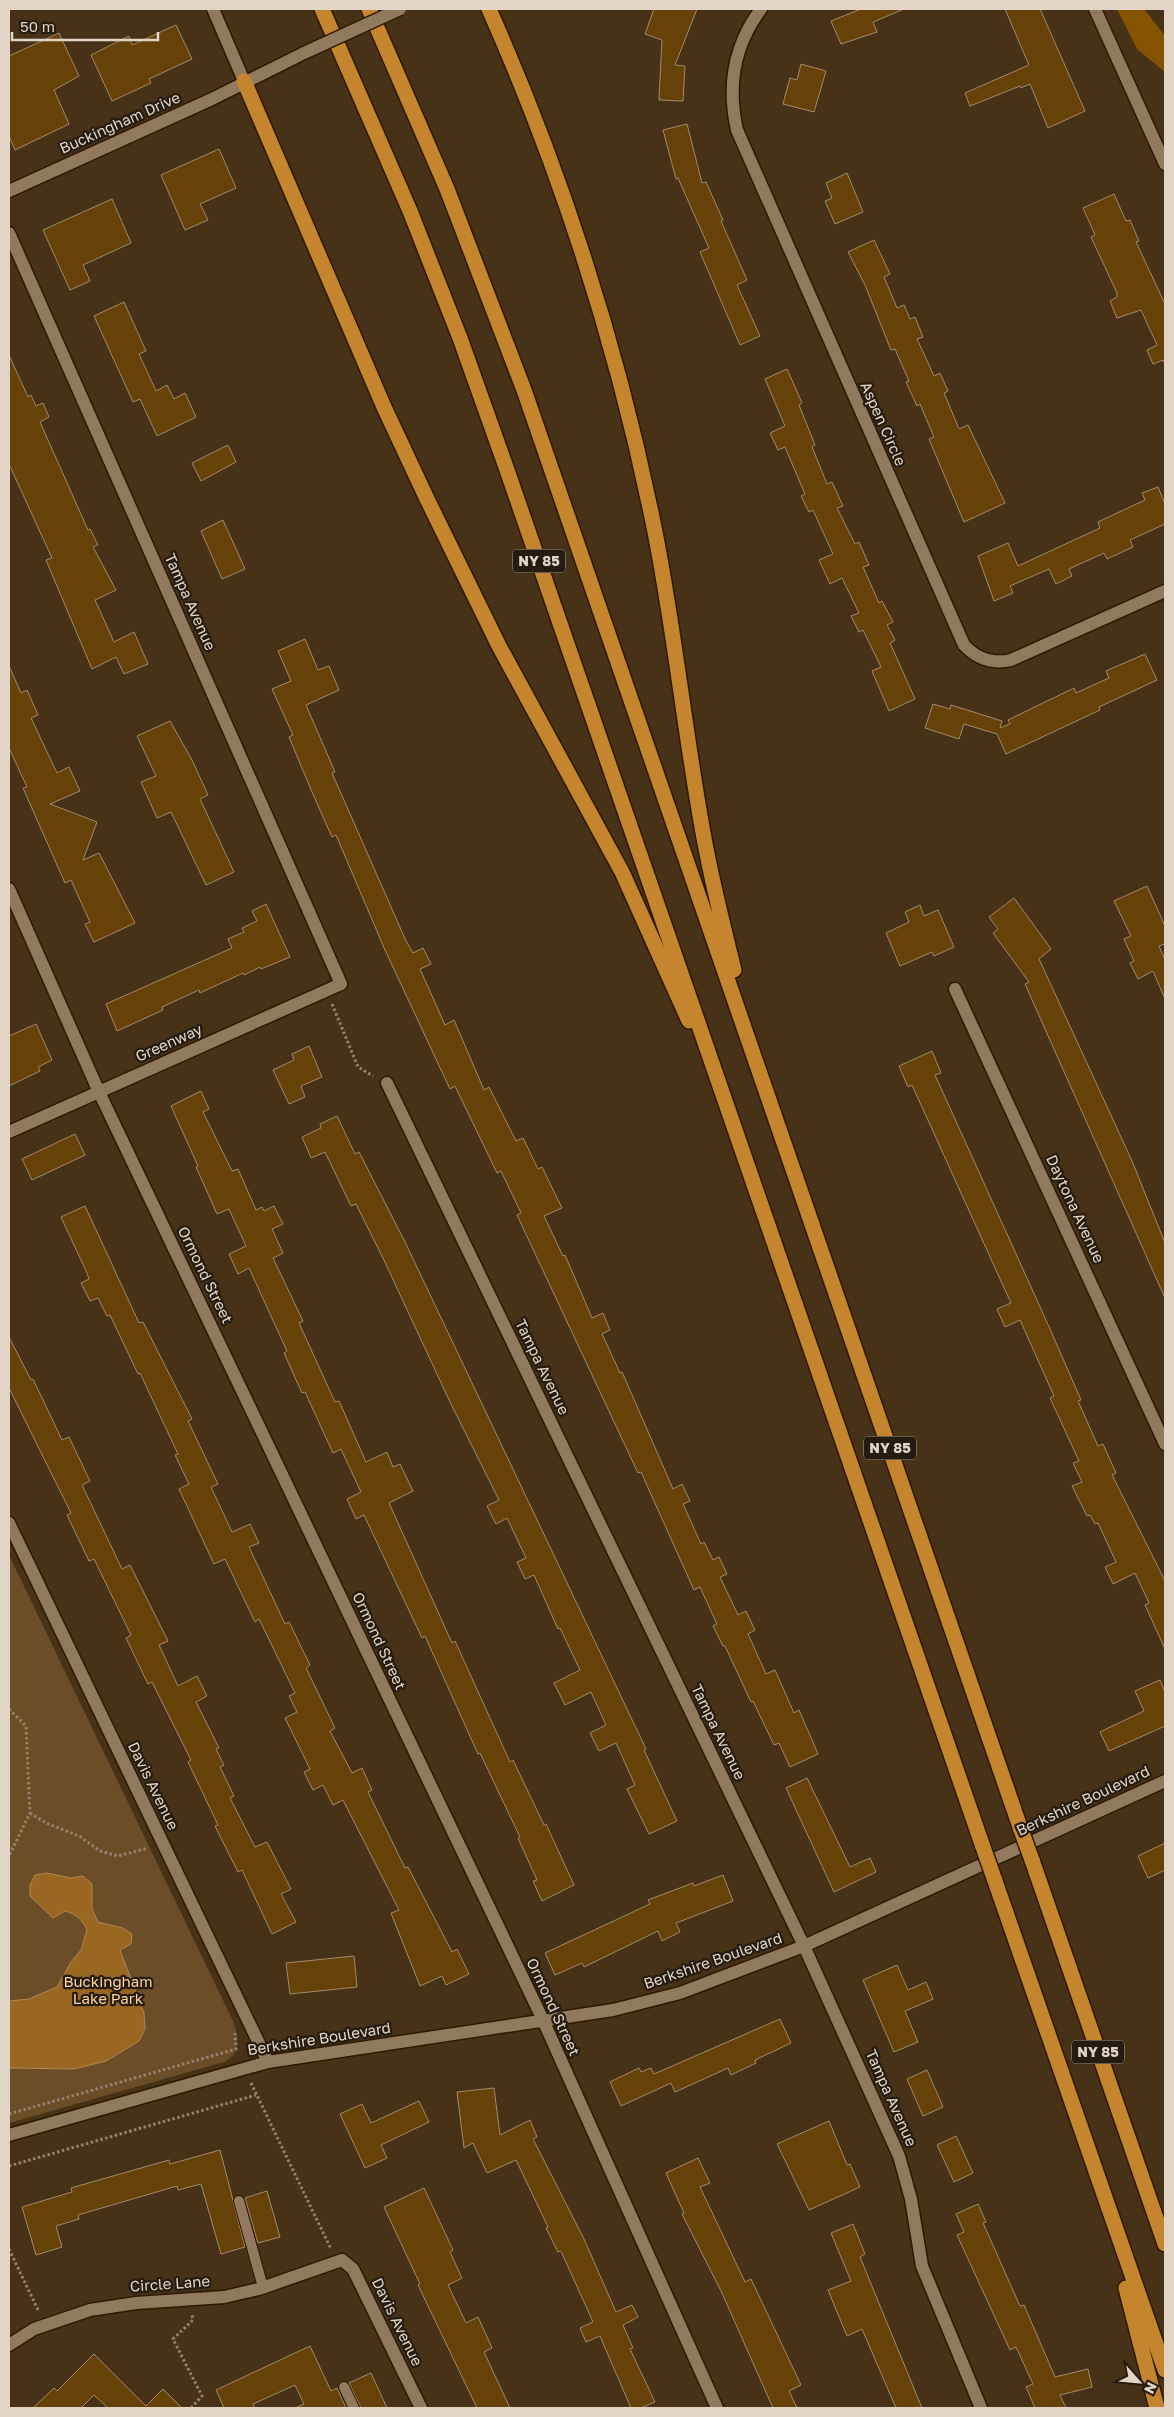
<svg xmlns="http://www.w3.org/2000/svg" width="1174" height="2417" font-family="'Golos Text',sans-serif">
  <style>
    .green { fill: #6b4d28 }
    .forest { fill: #845401 }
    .water { fill: #996721; stroke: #af8852 }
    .building { fill: #664108; stroke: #a28a6e }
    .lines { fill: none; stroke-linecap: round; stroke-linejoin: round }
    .service-casing { stroke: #2c1900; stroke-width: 12 }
    .minor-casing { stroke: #2c1900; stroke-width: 15 }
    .tertiary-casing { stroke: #2c1900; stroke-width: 15 }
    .motorway-casing { stroke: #2c1900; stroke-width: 18 }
    .path { stroke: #93826e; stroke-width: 3; stroke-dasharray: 2.5 2.5; stroke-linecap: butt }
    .service { stroke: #91795d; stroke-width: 10 }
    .minor { stroke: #91795d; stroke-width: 12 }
    .tertiary { stroke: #91795d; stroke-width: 12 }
    .motorway { stroke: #c4852e; stroke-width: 15 }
    .tertiary-bridge-casing { stroke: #2c1900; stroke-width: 15; stroke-linecap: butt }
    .motorway-bridge-casing { stroke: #2c1900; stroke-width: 18; stroke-linecap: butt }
    .tertiary-bridge { stroke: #91795d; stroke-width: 12 }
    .motorway-bridge { stroke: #c4852e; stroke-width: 15 }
    .labels { text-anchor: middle; stroke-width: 4.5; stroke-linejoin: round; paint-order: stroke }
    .shield { fill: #251c11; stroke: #a99e90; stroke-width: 1 }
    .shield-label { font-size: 14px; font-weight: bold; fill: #e2d5c6 }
    .street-label { font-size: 15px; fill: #e2d5c6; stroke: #251c11 }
    .park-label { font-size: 15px; fill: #fdd2a0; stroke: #251c11 }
  </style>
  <rect width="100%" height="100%" fill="#473218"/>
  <path class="green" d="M9,1555l224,466c6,16 8,32 -9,41l-215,61z"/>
  <path class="forest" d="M1117,9h27l21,27v36l-28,-23z"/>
  <path class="water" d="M47,1873l24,5 12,-2 9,8v25l6,13 25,6 9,6 -1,10 -11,6 24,63 1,16 -6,12 -33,20 -32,8 -65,-1v-67l20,-2 28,-12 14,-25 10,-12 6,-20c-5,-11 -11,-16 -22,-19l-12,7 -23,-22v-11l5,-10z"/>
  <path class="building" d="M654,9h43l-22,56 10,1 -2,35 -24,-1 3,-60 -17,-6z
    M861,9h43l-31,13 4,10 -36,12 -10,-23z
    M1005,9h35l45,102 -37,17 -18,-44 -9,4 -1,-2 -50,20 -5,-13 64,-28z
    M176,25l16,34 -43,20 2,4 -39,18 -21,-46 38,-19 3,9z
    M59,33l20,43 -25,14 15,34 -54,26 -6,-14v-80z
    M801,64l25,7 -12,41 -31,-8 7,-26 7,2z
    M687,124l15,59 4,-1 17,38 -2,1 26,59 -10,5 23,51 -20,9 -40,-93 9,-4 -31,-70 -2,1 -13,-49z
    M219,149l17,39 -36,16 8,16 -23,10 -24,-55z
    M847,173l16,39 -28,12 -10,-23 7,-3 -6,-15z
    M1114,194l12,27 4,-1 9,21 -3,1 29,62v60l-2,-4 -10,4 -6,-14 10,-5 -16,-35 -24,8 -7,-17 7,-4v-4l-26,-56 4,-2 -12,-27z
    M112,199l19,44 -48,22 7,16 -20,9 -27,-60z
    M874,240l16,34 -6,3 13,31 7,-3 6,14 5,-2 8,20 -6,2 17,37 6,-3 8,18 -4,2 15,36 9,-4 37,78 -41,19 -35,-83 5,-2 -14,-33 -3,2 -11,-24 3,-1 -14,-32 -4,1 -26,-65 -17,-33z
    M124,302l22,49 -7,3 17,37 11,-6 7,14 11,-6 11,24 -39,19 -17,-37 -7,3 -39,-86z
    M9,355l19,42 3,-2 5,11 7,-3 6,14 -9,5 48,108 2,-1 8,16 -5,2 23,43 -21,10 19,42 20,-10 14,32 -24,10 -8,-17 -24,12 -46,-109 6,-2 -43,-94z
    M787,369l15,34 -3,2 16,40 -3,2 15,37 5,-2 11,24 -6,2 18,36 4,-2 10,23 -6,2 16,36 3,-2 11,21 -6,3 8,15 -5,3 25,56 -26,12 -17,-40 9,-4 -18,-37 -4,2 -8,-16 8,-3 -17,-35 -12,6 -11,-24 14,-6 -20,-44 -4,2 -8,-16 4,-2 -20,-47 -7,3 -8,-17 15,-7 -20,-47z
    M228,445l8,17 -35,19 -9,-18z
    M1158,487l7,17v20l-35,16 3,7 -26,12 -3,-6 -35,16 3,7 -16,8 -7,-15 -39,17 3,7 -19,8 -16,-45 30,-13 10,23 82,-38 -2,-6 47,-22 -3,-7z
    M223,520l22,49 -23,10 -21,-48z
    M305,639l13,31 11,-4 10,24 -33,15 29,67 -3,1 74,168 7,12 10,-5 8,16 -11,5 25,56 9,-5 30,70 5,-3 27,54 7,-3 15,31 4,-2 20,41 -18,8 19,40 2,-1 27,63 11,-5 7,17 -8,4 18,39 2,-1 51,117 9,-5 8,17 -7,3 18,40 3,-2 9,18 6,-3 8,17 -7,3 18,38 8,-4 9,19 -7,4 18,40 9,-4 19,43 5,-3 19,44 -28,13 -11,-24 -5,2 -21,-44 -2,1 -26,-56h-2l-10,-20 4,-2 -17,-37 -6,3 -53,-118 -3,1 -121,-258 4,-2 -20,-42 -4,2 -42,-87 -5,3 -65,-139 -49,-115 -4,2 -20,-45 -23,-55 4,-2 -21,-46 19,-8 -13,-30z
    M1145,654l12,26 -58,27 1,3 -94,44 -9,-20 -33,-10 -5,15 -34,-11 8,-24 17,5 1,-4 51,16 -2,7 10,-4 -2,-4 66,-32 2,5 33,-15 -3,-7z
    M9,666l12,27 6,-3 11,25 -7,3 26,55 12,-6 11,24 -30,13 47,18 -14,38 16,-7 36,70 -41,19 -9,-18 5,-2 -19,-42 -6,3 -42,-95 4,-1 -18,-39z
    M170,721l22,39 16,35 -8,4 34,73 -28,13 -35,-73 -14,6 -16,-36 15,-6 -19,-40z
    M1147,886l18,40v18l-6,2 6,14v39l-12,-28 -15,8 -8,-16 4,-2 -10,-22 7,-3 -17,-35z
    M1014,898l37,51 -12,10 93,202 33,82v55l-140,-314 4,-2 -36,-49 5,-4 -9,-12z
    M266,904l24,53 -29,12 -1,-2 -16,8 -1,-2 -43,20 -1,-3 -37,17 1,3 -46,21 -11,-27 126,-56 -4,-9 16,-7 -2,-4 15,-7 -5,-10z
    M920,905l4,11 14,-6 16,37 -20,9 -2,-4 -32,14 -14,-33 23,-11 -4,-10z
    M36,1024l16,36 -14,7 2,4 -31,15v-50z
    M309,1046l13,31 -21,9 4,11 -16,7 -16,-34 21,-10 -2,-6z
    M932,1051l9,22 -6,2 115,254 31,71 -3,1 20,45 5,-2 13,29 -4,2 53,106v68l-20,-44 4,-2 -14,-30 -22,11 -8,-17 11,-5 -18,-39 -3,1 -5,-9 -3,1 -15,-30 10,-4 -9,-19 6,-2 -29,-63 4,-2 -34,-76 -15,7 -8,-18 14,-6 -99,-218 -4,2 -9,-21z
    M201,1091l8,18 -6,3 29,59 6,-2 18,41 6,-3 2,4 10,-5 9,18 -11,5 11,24 -10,5 30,63 -4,2 36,79 4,-1 27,61 21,-10 6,15 7,-3 13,27 -24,12 63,140 3,-2 55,121 3,-2 31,65 2,-1 28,61 -32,16 -9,-20 4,-1 -19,-42 2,-1 -40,-84 -2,1 -53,-118 -3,2 -58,-123 -8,4 -9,-20 14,-7 -20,-43 -8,4 -28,-61 -3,1 -18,-40 3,-2 -38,-83 -11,6 -9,-20 17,-8 -17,-37 -12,5 -21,-47 2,-1 -27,-60z
    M337,1116l18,38 4,-2 46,90 241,507 -2,1 33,71 -28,13 -22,-45 8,-4 -19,-42 -17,8 -9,-18 16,-8 -15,-33 -26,13 -11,-22 26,-13 -20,-42 -2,1 -24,-54 -9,4 -8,-17 9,-4 -19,-40 -11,6 -9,-18 12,-6 -49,-98 -67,-144 -27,-54 -5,2 -26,-54 -14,6 -9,-21 19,-9 -1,-4z
    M75,1134l10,21 -53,25 -10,-21z
    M85,1206l54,117 4,-1 49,97 -4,2 30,63 -7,3 21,45 18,-8 9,19 -10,4 36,77 4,-2 21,43 -4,3 29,60 -5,3 22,42 10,-5 10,22 -4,2 37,76 3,-1 44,85 5,-3 12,25 -23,11 -4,-9 -22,10 -29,-73 8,-3 -56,-110 -10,5 -10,-20 -10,5 -9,-18 6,-3 -25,-51 12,-6 -8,-16 6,-3 -36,-74 -4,3 -30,-63 -11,5 -35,-75 10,-5 -14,-29 3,-1 -38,-81 -2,1 -28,-59 -3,1 -9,-18 -8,3 -9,-18 8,-4 -2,-6 -26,-56z
    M9,1337l22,43 2,-1 29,61 7,-3 21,44 -8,4 40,84 8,-4 38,76 -9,4 19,41 19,-10 10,20 -11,6 23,46 -3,1 8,16 -4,2 14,29 -4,2 25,49 12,-5 24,47 -10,5 15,28 -24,12 -30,-64 -4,2 -23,-46 3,-1 -30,-63 3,-2 -39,-78 -4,2 -22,-46 5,-3 -37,-76 -5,2 -22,-46 4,-2 -62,-125z
    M1160,1680l5,12v34l-56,25 -9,-19 44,-21 -9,-20z
    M807,1778l43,89 20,-9 6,14 -42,20 -48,-104z
    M1165,1843v27l-17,8 -10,-22z
    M723,1875l10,26 -57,22 4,9 -18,9 -4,-10 -74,36 -2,-4 -27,12 -10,-22 105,-49 -2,-4 45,-17 1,3z
    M354,1956l3,31 -67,7 -4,-31z
    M897,1965l11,25 18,-8 7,17 -28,12 13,31 -24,10 -31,-72z
    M780,2019l11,24 -36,17 1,3 -25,12 -3,-7 -53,24 -4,-9 -50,23 -11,-24 29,-14 2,4 10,-4 3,6z
    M927,2070l16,37 -20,9 -16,-37z
    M494,2088l6,47 30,-15 7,17 -4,2 51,100 32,73 16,-7 6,12 -15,8 10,23 -3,1 25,53 -14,6h-10l-31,-72 -14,6 -6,-14 13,-6 -32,-71 -3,1 -12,-24 2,-1 -32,-67 -29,13 -14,-30 -9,5 -7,-56z
    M419,2101l10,21 -48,23 6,13 -22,10 -25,-54 22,-10 9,19z
    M829,2121l18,44 3,-1 10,23 -51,23 -32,-66z
    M956,2136l17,37 -19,9 -17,-37z
    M220,2150l25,97 -24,7 -20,-70 -23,6 -1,-4 -99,29 1,4 -23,7 6,21 -26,8 -14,-48 50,-15 -1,-4 98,-28 1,4z
    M698,2158l12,25 -10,4 45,95 6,-3 50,106 -12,6 8,17h-24l-51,-115 -40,-79 2,-1 -18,-40z
    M424,2188l29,62 -3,2 12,26 -14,7 18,38 12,-6 14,31 -8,4 26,56h-33l-59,-123 2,-1 -36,-77z
    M267,2191l13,46 -22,6 -13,-45z
    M978,2204l8,18 -3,1 37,83 4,-1 31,72 33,-8 4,18 -32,8 6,13h-31l-9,-21 7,-3 -17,-37 -6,3 -53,-115 7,-3 -8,-18z
    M853,2224l12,30 -5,3 62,151h-26l-34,-79 -15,7 -19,-46 23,-9 -20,-48z
    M310,2346l21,45 6,-3 9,20h-51l9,-4 -9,-19 -42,19 2,4h-31l-8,-18z
    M94,2354l52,52 17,-17 19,19h-74l-14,-13 -13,13h-48l21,-20 3,3z
    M371,2373l16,35h-26l-12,-25z"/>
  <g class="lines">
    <g class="service-casing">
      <path id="service" d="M239,2201l24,86
        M344,2387l10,21"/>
    </g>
    <g class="minor-casing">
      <path id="minor" d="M761,9c-27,36 -34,77 -24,121l227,515c13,14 29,19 47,15l154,-69
        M1095,9l70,155
        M9,233l332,751 -332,148
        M9,889l90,203 444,928 174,388
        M955,989l210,455
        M387,1083l417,863 95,210 12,43 11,67 59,142
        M9,1523l259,539
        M9,2135l259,-73 345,-52 67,-17 124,-47 361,-165
        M9,2345l25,-16 56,-19 46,-7 88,-6 35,-8 83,-29 11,9 68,139"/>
    </g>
    <g class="tertiary-casing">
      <path id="tertiary" d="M213,9l31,72
        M9,191l203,-92 92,-46"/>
    </g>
    <g class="motorway-casing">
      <path id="motorway" d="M322,9l88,202 50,127 47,132 476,1377
        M369,9l78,180 77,201 497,1440
        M489,9c74,167 130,343 166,523 20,101 30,204 49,306 8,44 19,88 30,132
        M244,81l140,326 43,92 72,147 123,226 67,149
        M1032,1860l133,384
        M994,1878l171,492
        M1126,2288l31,120"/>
    </g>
    <path class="path" d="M332,1004l26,63 15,9
      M9,1709l17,17 4,87 -21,43
      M30,1813l16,10 33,13 21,15 18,5 30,-8
      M251,2083l80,166
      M9,2114l227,-65 -1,-16
      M9,2166l247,-71
      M9,2249l30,63
      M191,2408l11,-12 -29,-57 20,-19 -1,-5"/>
    <use href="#service" class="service"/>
    <use href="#minor" class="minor"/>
    <use href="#tertiary" class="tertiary"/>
    <use href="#motorway" class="motorway"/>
    <g class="tertiary-bridge-casing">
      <path id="tertiary-bridge" d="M304,53l96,-44"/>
    </g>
    <g class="motorway-bridge-casing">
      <path id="motorway-bridge" d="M1021,1830l11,30
        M983,1847l11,31"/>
    </g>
    <use href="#tertiary-bridge" class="tertiary-bridge"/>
    <use href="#motorway-bridge" class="motorway-bridge"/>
  </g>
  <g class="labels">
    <g class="shield">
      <rect x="513" y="549.5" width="52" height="23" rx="4"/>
      <rect x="864" y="1436.5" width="52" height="23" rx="4"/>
      <rect x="1072" y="2040.5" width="52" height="23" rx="4"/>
    </g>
    <g class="shield-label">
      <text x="539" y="566">NY 85</text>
      <text x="890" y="1453">NY 85</text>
      <text x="1098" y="2057">NY 85</text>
    </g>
    <g class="street-label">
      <text transform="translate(120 123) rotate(-24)" y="5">Buckingham Drive</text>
      <text transform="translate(883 424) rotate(66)" y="5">Aspen Circle</text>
      <text transform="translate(190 602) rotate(66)" y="5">Tampa Avenue</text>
      <text transform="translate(169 1043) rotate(-24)" y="5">Greenway</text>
      <text transform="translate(1075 1209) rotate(65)" y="5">Daytona Avenue</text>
      <text transform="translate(205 1275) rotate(64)" y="5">Ormond Street</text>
      <text transform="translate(542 1367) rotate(64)" y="5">Tampa Avenue</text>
      <text transform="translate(379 1641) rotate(65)" y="5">Ormond Street</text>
      <text transform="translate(718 1732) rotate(64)" y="5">Tampa Avenue</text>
      <text transform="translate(153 1786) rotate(64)" y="5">Davis Avenue</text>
      <text transform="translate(1083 1801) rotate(-25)" y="5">Berkshire Boulevard</text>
      <text transform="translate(713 1961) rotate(-19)" y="5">Berkshire Boulevard</text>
      <text transform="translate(553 2007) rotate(65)" y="5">Ormond Street</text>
      <text transform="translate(319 2039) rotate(-9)" y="5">Berkshire Boulevard</text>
      <text transform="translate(891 2098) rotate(66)" y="5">Tampa Avenue</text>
      <text transform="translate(170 2284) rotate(-4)" y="5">Circle Lane</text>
      <text transform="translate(397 2322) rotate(64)" y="5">Davis Avenue</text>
    </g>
    <g class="park-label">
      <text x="108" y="1987">Buckingham<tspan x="108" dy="17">Lake Park</tspan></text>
    </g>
  </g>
  <rect width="1174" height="2417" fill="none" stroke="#e2d5c6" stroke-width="20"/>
  <g transform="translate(1139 2382) rotate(117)" stroke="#251c11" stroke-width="4" paint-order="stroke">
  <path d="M0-4L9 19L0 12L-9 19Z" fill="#e2d5c6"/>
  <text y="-8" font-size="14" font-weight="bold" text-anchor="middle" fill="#e2d5c6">N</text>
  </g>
  <path d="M12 32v8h146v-8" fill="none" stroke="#e2d5c6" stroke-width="2.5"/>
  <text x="20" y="32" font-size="15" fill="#e2d5c6" stroke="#251c11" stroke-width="4" paint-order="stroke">50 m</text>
</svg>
